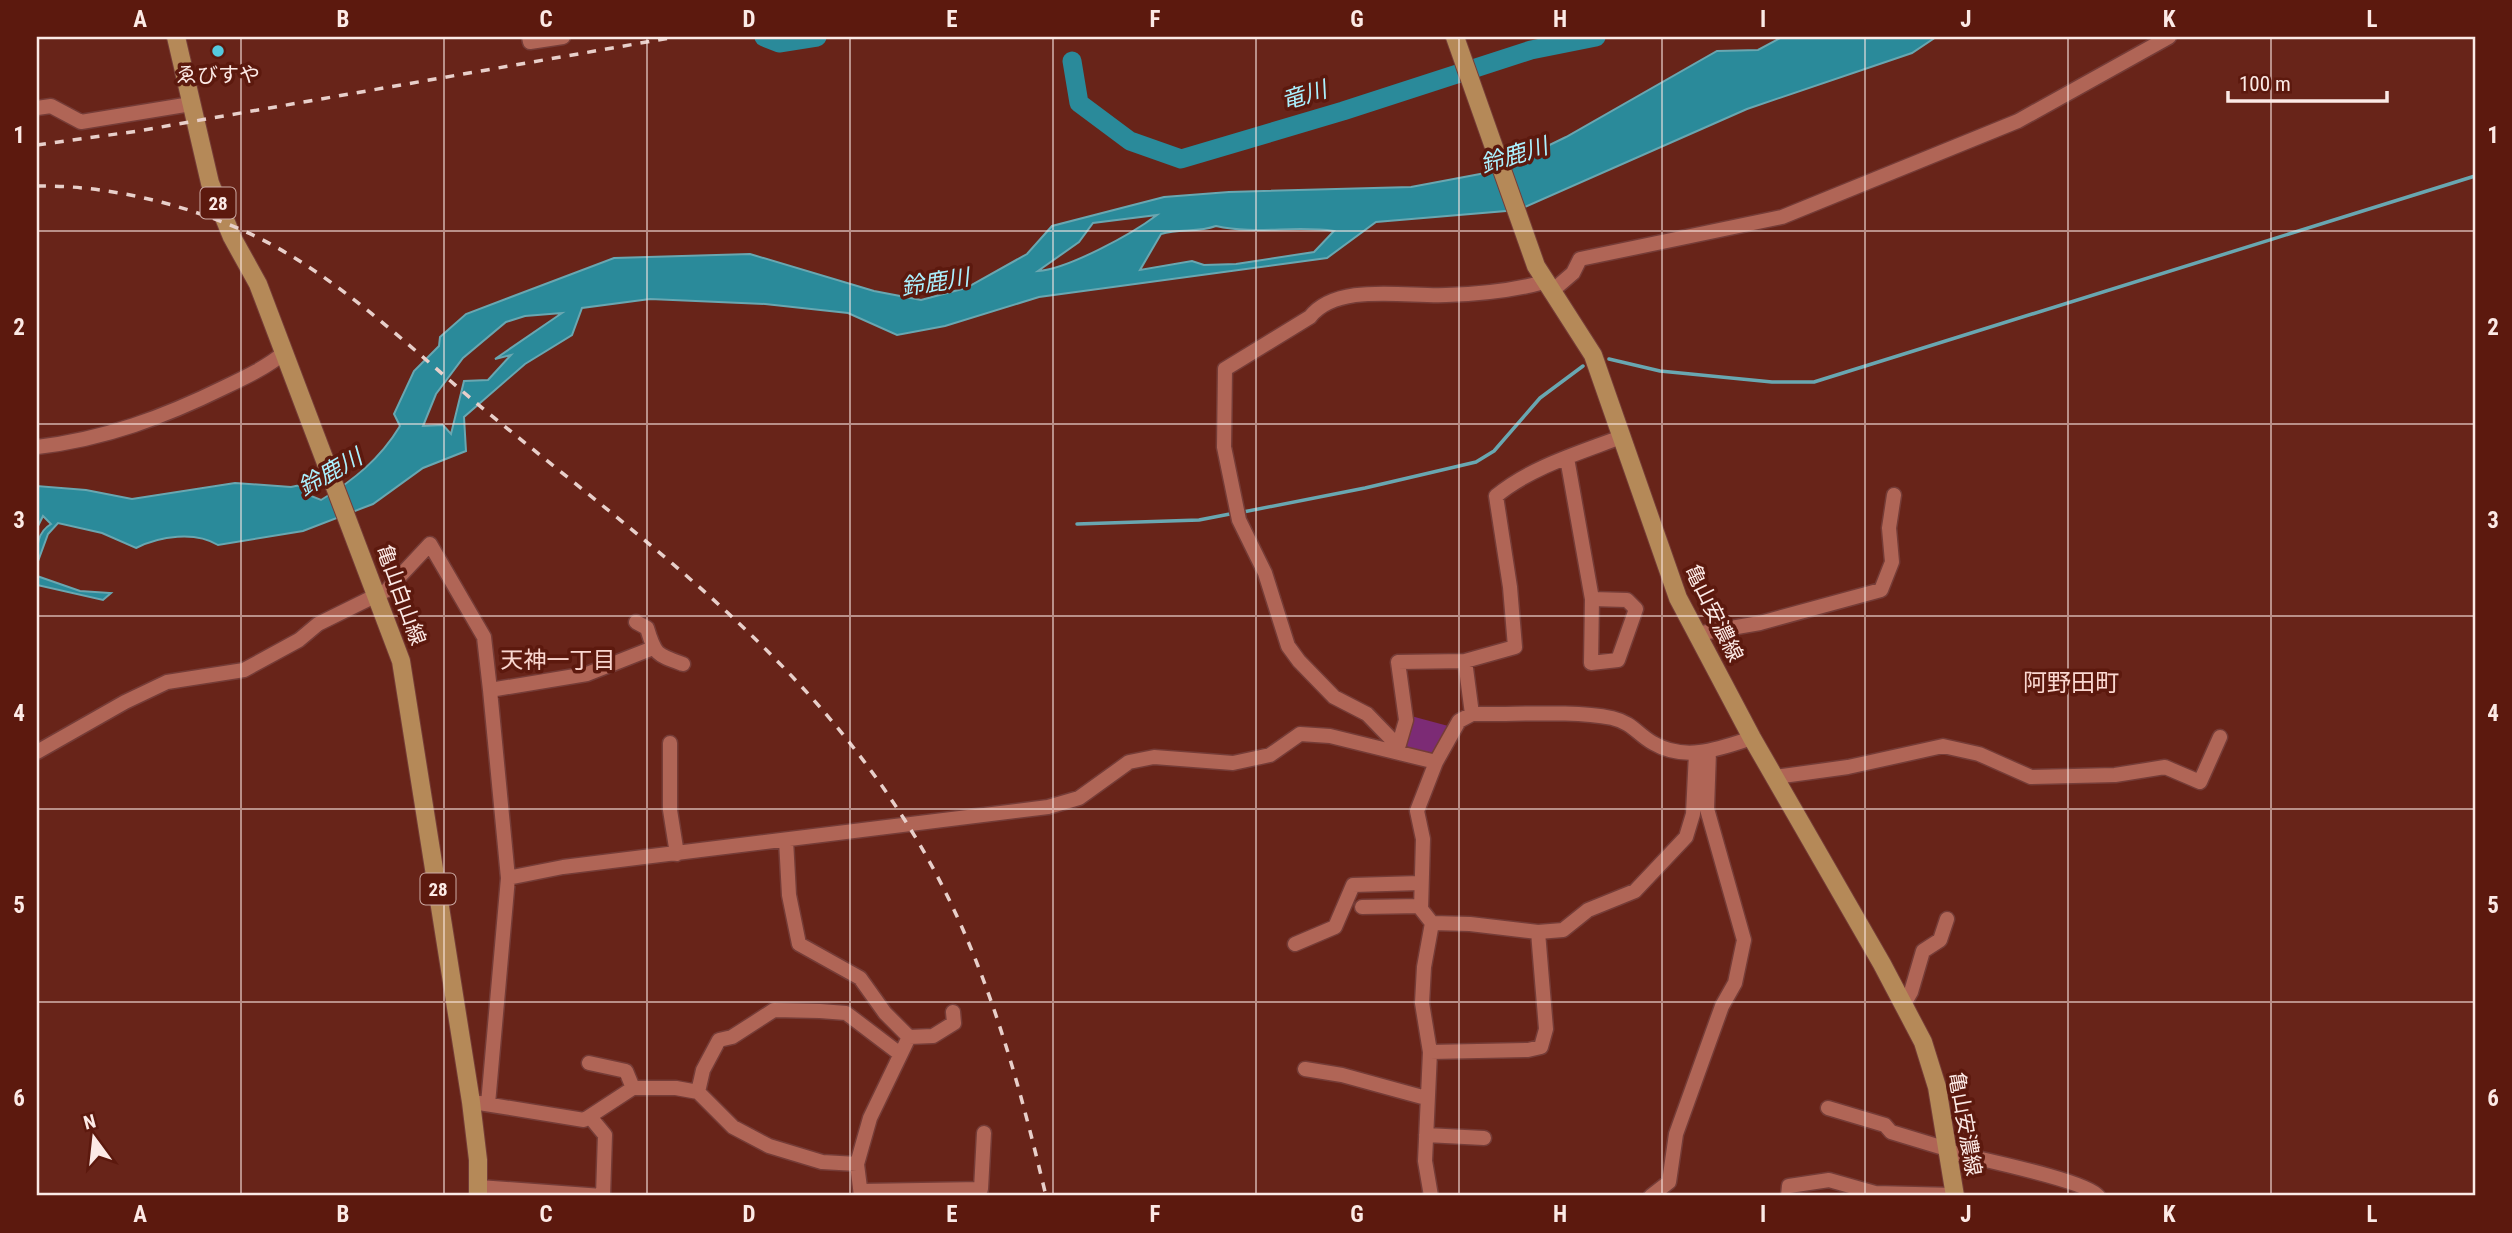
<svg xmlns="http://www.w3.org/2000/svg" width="2512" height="1233" font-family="'Roboto Condensed','Noto Sans JP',sans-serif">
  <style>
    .green { fill: #7c2b75 }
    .water { fill: #2a8a9a; stroke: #69a7b1; stroke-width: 2; fill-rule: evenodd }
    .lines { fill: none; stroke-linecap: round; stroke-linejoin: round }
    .stream { stroke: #69a7b1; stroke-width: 3.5 }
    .river { stroke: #2a8a9a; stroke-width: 19 }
    .minor-casing { stroke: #753c37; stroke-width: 17 }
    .major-casing { stroke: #753c37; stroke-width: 20 }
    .minor { stroke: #b06556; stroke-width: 14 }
    .major { stroke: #b58958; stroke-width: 18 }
    .rail { stroke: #e8cfca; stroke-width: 3.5; stroke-dasharray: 9 9; stroke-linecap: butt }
    .grid { fill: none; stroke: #fceae6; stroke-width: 2; stroke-opacity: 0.55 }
    .poi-dot { fill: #55cadf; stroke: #5c190e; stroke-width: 2.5 }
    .labels { text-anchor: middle; stroke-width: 7; stroke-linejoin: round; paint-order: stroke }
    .shield { fill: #5c190e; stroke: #ccaba5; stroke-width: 2 }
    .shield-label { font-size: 19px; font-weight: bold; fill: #fceae6 }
    .poi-label { font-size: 21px; fill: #fceae6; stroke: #5c190e }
    .street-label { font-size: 21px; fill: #fceae6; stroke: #5c190e }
    .water-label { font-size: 23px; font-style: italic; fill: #abf1ff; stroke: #5c190e }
    .neighbourhood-label { font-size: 23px; fill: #fad7d0; stroke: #5c190e }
    .quarter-label { font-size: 24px; fill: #fad7d0; stroke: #5c190e }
    .neatline { fill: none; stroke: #fceae6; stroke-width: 2.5 }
    .grid-label { font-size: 23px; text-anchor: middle; font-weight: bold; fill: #fceae6 }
  </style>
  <rect width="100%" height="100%" fill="#682419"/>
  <path class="green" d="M1411,716l41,11 -20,29 -29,-11z"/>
  <path class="water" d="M1782,37h154l-24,16 -165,56 -229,101 -142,12 -49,36 -288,39 -94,29 -48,9 -49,-22 -83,-9 -115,-5 -68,9 -10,27 -47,29 -61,53 2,34 -43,17 -50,36 -70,27 -85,14c-23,-14 -58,-9 -82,3l-34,-15 -44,-10 -10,11 -11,30c0,-16 -1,-31 14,-40l-8,-8 -6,12v-42l49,4 46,9 103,-16 56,4 29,-6 -14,13 15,6c33,-20 59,-41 79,-74l-6,-12 20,-43 25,-25 1,-9 26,-23 148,-56 136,-4 124,37 47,9 45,-12 61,-34 25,-28 112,-29 65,-5 182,-5 85,-16 70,-34 151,-86 41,-1zM1157,215c-25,19 -89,54 -119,56l41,-29 14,-19zM1216,226c39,9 79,-1 118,5l-20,21 -78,12 -32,1 -12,-4 -52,9 21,-36c19,-6 36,-1 55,-8zM562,313l-67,46 16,-4 -23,25 -24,1 -13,53 -8,-9 -20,1 13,-32 27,-36 43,-36 19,-6z
    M37,576l43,15 31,2 -8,7 -66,-15z"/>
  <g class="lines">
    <path class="stream" d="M1609,359l51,12 112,11h42l661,-206
      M1243,512l122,-24 111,-26 18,-11 46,-53 43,-32
      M1077,524l122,-4 36,-7"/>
    <path class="river" d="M764,37l15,6 38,-6
      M1072,61l7,42 51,38 51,18 162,-48 188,-61 65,-13"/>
    <g class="minor-casing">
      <path id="minor" d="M529,37l1,5 33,-5
        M37,108l14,-2 30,16 110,-18
        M1551,292l22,-19 7,-14 202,-42 236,-96 151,-84
        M37,447c68,-8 127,-30 188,-60 21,-10 42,-20 60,-35
        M1567,458l25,141 -1,64 27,-3 18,-51 -9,-9 -35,-1
        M636,622l11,6c8,27 10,27 36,36
        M1696,634l64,-11 121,-33 11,-28 -3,-34 5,-33
        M490,690l97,-16 66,-26
        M1472,714l-7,-53 50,-14 -5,-60 -14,-91c35,-29 83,-43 125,-59
        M670,743v67l7,44
        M1398,746l-31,-32 -33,-17 -35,-36 -11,-15 -23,-73 -26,-53 -15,-73 1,-78 85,-52c27,-35 97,-20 136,-22 33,-1 66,-4 98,-13
        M1397,751l9,-31 -8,-58 67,-1
        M37,752l88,-50 42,-20 77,-12 55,-30 19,-16 69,-34 43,-46 54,93 6,53 18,188 -20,226
        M1775,777l73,-10 95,-21 36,8 52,23 84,-2 50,-8 35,15 20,-45
        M786,840l3,55 10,49 61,34 25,35 24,24 -39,81 -13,46 4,32
        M508,878l55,-11 485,-60 31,-9 50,-36 25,-5 79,6 37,-8 30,-21 30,2 106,26
        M1362,907l59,-1
        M1432,923l38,1 68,8 25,-2 25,-20 47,-19 51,-54 7,-23 3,-61
        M1295,944l40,-17 18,-42 67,-2
        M1904,1004l7,-12 12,-41 17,-11 7,-21
        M909,1037l24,-1 21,-13 -1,-11
        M1430,1052l98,-2 13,-3 5,-18 -8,-97
        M589,1063l37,8 7,17
        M1305,1069l37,6 84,23
        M698,1092l5,-22 16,-30 13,-3 42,-27 46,1 26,2 54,41
        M479,1103l105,17 49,-32h43l22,4 35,35 36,19 53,16 35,2
        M1828,1108l57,17 6,7 56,17
        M591,1118l14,17 -2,61
        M1426,1135l58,3
        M1947,1151c27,7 139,29 151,45
        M479,1187l123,9
        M862,1191l119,-2 3,-56
        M1431,1196l-6,-35 5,-109 -8,-49 2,-36 8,-44 -11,-14 2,-70 -6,-28 19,-49 23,-41 13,-7c42,1 99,-4 140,4 21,5 25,16 41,25 32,19 66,6 99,-5
        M1651,1196l18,-14 7,-48 46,-128 13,-23 9,-43 -37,-131 2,-57
        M1788,1196l1,-10 40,-6 46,13 79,2"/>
    </g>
    <g class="major-casing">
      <path id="major" d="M176,37l34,146 22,54 26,47 143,377 70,441 7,58v36
        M1455,37l81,229 57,89 85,243 74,140 130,226 41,78 14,45 18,109"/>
    </g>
    <use href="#minor" class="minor"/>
    <use href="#major" class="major"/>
    <path class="rail" d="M37,145l101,-14 537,-94
      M37,186c73,-1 153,19 220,51 85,42 156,114 229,174 155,128 310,237 420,411 73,115 109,243 140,374"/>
  </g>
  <path class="grid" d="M241,37v1159M444,37v1159M647,37v1159M850,37v1159M1053,37v1159M1256,37v1159M1459,37v1159M1662,37v1159M1865,37v1159M2068,37v1159M2271,37v1159M37,231h2438M37,424h2438M37,616h2438M37,809h2438M37,1002h2438"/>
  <circle class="poi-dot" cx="218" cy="51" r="7"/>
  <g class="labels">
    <g class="shield">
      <rect x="200.5" y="187.5" width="35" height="31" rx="5"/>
      <rect x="420.5" y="873.5" width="35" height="31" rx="5"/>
    </g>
    <g class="shield-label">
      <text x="218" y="210">28</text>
      <text x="438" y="896">28</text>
    </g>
    <g class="poi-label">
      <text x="218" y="82">ゑびすや</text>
    </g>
    <g class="street-label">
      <text transform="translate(401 595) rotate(70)" y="7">亀山白山線</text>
      <text transform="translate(1714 613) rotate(64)" y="7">亀山安濃線</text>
      <text transform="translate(1965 1124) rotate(80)" y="7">亀山安濃線</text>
    </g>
    <g class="water-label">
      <text transform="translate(1304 95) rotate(-17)" y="8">竜川</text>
      <text transform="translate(1514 155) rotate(-17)" y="8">鈴鹿川</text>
      <text transform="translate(935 282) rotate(-9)" y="8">鈴鹿川</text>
      <text transform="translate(330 472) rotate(-30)" y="8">鈴鹿川</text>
    </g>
    <g class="neighbourhood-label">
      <text x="558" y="668">天神一丁目</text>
    </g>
    <g class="quarter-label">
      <text x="2071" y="691">阿野田町</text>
    </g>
  </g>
  <rect width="2512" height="1233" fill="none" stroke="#5c190e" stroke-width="77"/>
  <g transform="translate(94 1138) rotate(345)" stroke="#5c190e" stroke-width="5" paint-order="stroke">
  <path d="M0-5L12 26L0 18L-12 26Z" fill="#fceae6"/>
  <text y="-10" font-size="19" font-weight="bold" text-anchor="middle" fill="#fceae6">N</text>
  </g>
  <path d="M2228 91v10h159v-10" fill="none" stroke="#fceae6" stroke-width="3.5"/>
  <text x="2239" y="91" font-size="21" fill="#fceae6" stroke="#5c190e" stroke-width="5" paint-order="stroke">100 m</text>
  <rect x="38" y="38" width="2436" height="1156" class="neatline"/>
  <g class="grid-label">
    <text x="140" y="27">A</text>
    <text x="343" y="27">B</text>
    <text x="546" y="27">C</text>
    <text x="749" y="27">D</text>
    <text x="952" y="27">E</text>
    <text x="1155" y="27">F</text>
    <text x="1357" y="27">G</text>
    <text x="1560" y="27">H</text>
    <text x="1763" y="27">I</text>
    <text x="1966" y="27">J</text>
    <text x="2169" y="27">K</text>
    <text x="2372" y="27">L</text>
    <text x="19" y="143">1</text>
    <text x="2493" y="143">1</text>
    <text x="19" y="335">2</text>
    <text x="2493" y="335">2</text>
    <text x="19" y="528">3</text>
    <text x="2493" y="528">3</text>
    <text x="19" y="721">4</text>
    <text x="2493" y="721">4</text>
    <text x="19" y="913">5</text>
    <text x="2493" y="913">5</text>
    <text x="19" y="1106">6</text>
    <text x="2493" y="1106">6</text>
    <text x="140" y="1222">A</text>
    <text x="343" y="1222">B</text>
    <text x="546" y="1222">C</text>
    <text x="749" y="1222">D</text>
    <text x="952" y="1222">E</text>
    <text x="1155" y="1222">F</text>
    <text x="1357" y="1222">G</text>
    <text x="1560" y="1222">H</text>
    <text x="1763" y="1222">I</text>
    <text x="1966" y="1222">J</text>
    <text x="2169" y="1222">K</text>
    <text x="2372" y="1222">L</text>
  </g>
</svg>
